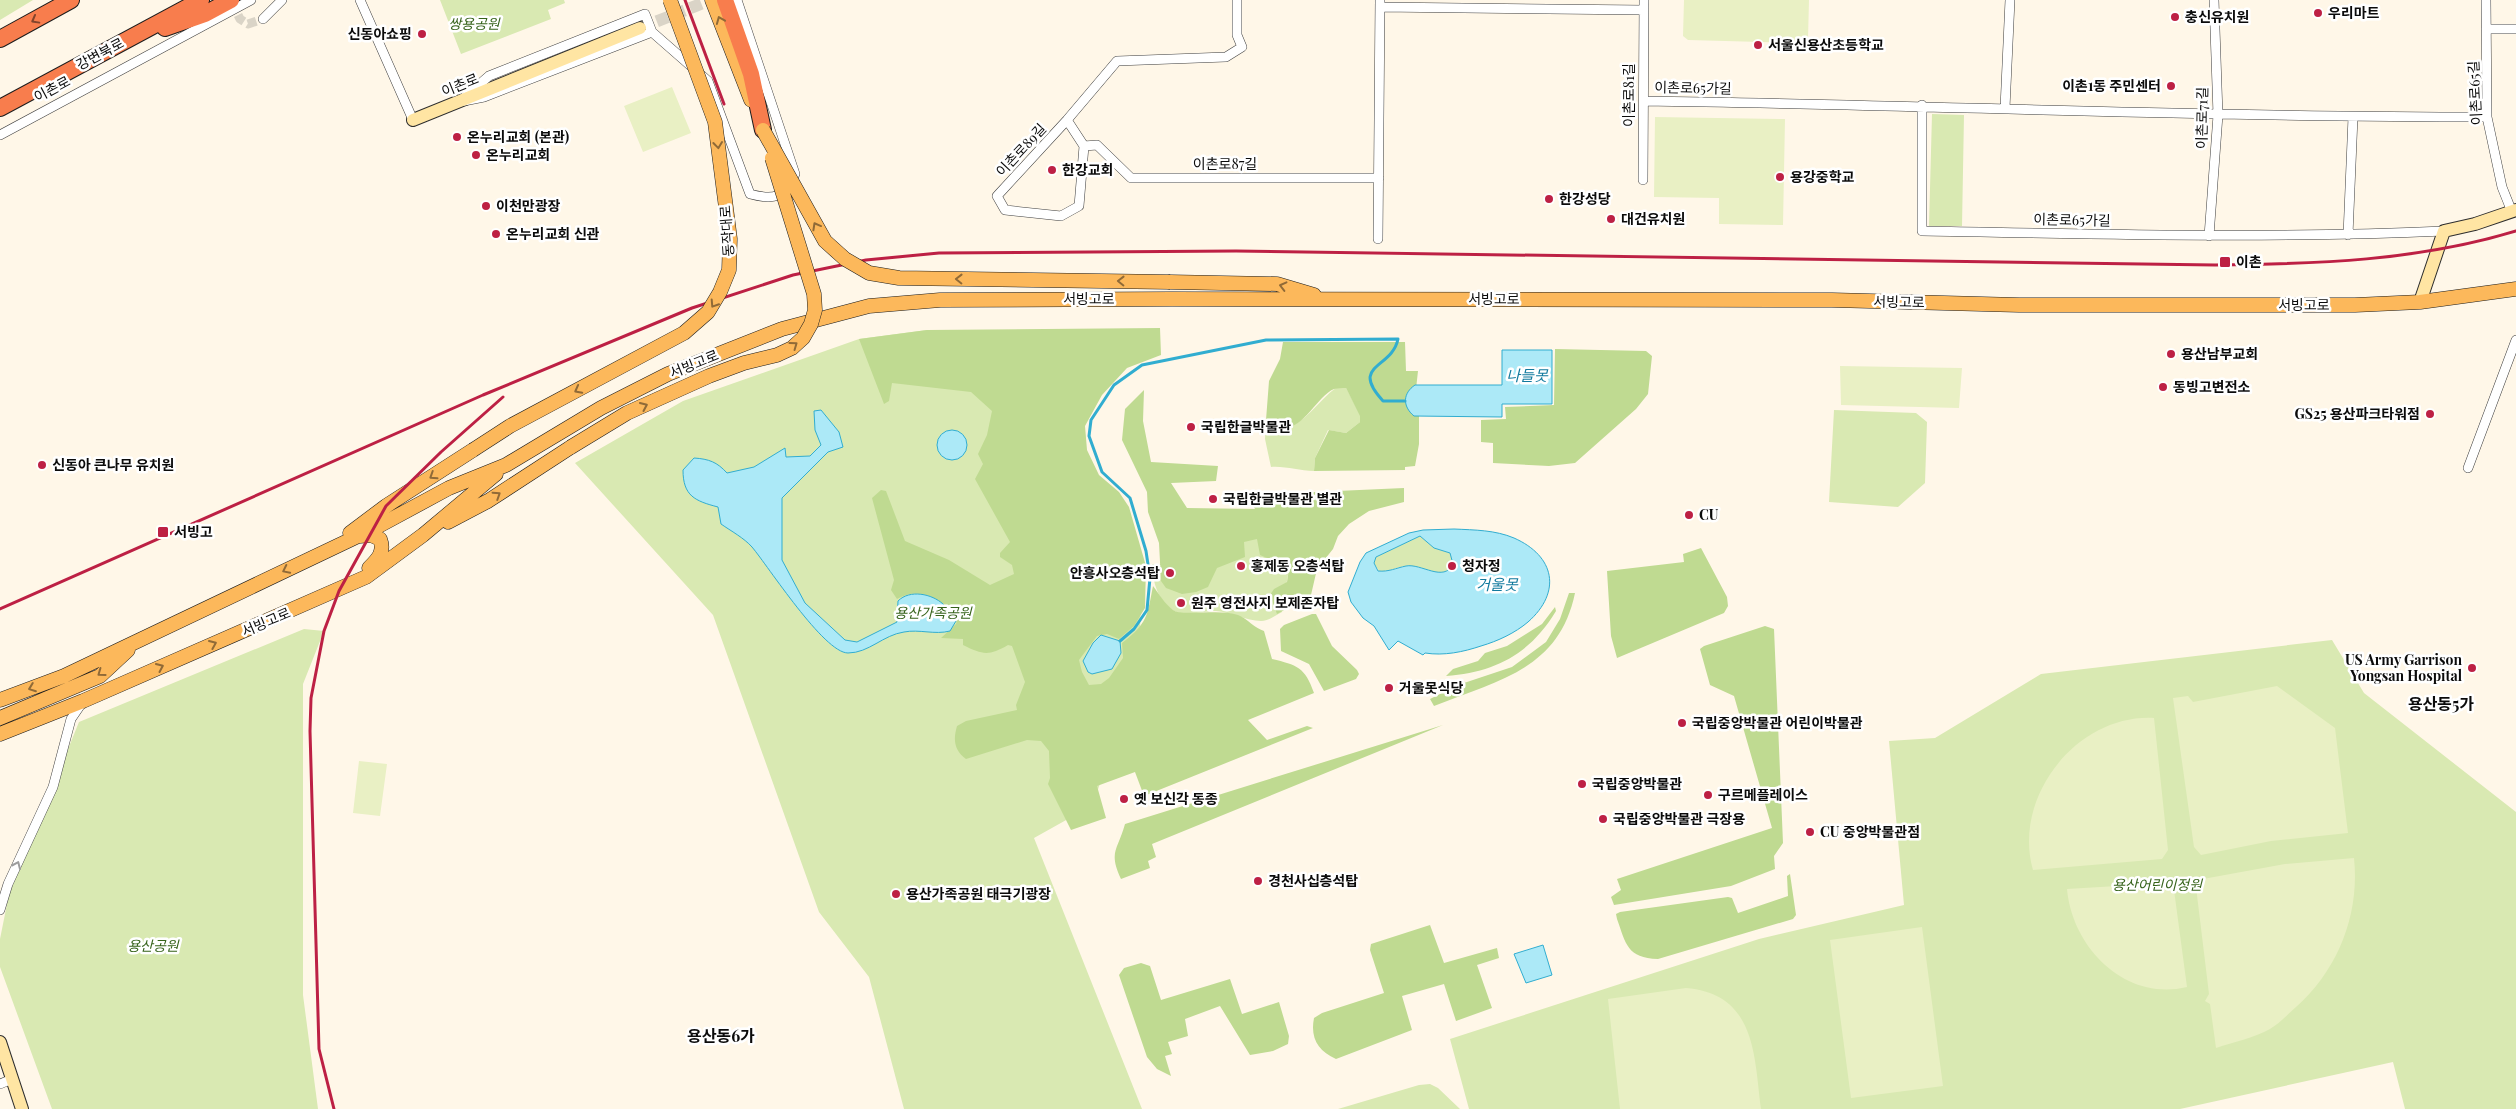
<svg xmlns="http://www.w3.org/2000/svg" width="2516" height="1109" font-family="'Playfair Display','Noto Sans KR',serif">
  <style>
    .green { fill: #d9e9b2 }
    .forest { fill: #bfda91 }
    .pitch { fill: #e9f0c4 }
    .water { fill: #ace9f7; stroke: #31add0; fill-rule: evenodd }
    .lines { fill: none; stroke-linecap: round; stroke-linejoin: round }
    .stream { stroke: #31add0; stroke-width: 3 }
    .street-tunnel { stroke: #dad4c7; stroke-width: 9; stroke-dasharray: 9 4.5; stroke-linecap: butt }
    .secondary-tunnel { stroke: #dad4c7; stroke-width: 12; stroke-dasharray: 12 6; stroke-linecap: butt }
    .street-casing { stroke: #3e3e3e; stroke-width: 10 }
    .secondary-casing { stroke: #2d2d2d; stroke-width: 14 }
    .primary-casing { stroke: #1c1c1c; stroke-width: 15 }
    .highway-casing { stroke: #1c1c1c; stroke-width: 18 }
    .street { stroke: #fff; stroke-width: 9 }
    .secondary { stroke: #ffe5a3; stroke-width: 12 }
    .primary { stroke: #fcb85b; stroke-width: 14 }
    .highway { stroke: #f87d4d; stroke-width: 16 }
    .rail { stroke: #bd2044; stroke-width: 3 }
    .primary-bridge-casing { stroke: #1c1c1c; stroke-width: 15; stroke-linecap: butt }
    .primary-bridge { stroke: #fcb85b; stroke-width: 14 }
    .oneway { stroke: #82442c }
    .oneway2 { stroke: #906a37 }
    .oneway3 { stroke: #9d9d9d }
    .poi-dot { fill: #bd2044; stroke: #fff; stroke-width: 2 }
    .labels { text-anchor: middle; stroke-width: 5; stroke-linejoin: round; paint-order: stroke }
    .poi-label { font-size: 14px; font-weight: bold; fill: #0b0b0b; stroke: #fff; text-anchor: start }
    .park-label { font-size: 14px; font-style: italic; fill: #36631b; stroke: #fff }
    .street-label { font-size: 14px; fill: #0b0b0b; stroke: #fff }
    .water-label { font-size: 15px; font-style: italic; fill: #127a9e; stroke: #fff }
    .quarter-label { font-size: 16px; font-weight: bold; fill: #0b0b0b; stroke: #fff }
  </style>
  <rect width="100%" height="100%" fill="#fff7e8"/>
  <path class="green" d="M0,0h33l-33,20z
    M440,0h124l1,3 -17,7 3,9 -90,35z
    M1932,114l32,1 -2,111h-33z
    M927,330l189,12 -41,96 67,128 -3,96 -46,143 -59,33 108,271h-238l-35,-132 -50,-65 -106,-297 -138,-152 108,-62 176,-62z
    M1336,388h10l15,28 -1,6 -14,11 -18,-3 -13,28 -1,13c-15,0 -28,-5 -43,-4l-6,-28 1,-19c28,24 49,-18 70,-32z
    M1834,410l82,3 11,9 -2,61 -27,24 -69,-5z
    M1420,536l14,12 16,5 3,11c-9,19 -32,0 -47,2 -10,1 -17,6 -27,5l-5,-8 2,-6z
    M1241,537h53l-12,75c-6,3 -13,9 -21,9 -15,0 -30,-9 -45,-10 -13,0 -31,6 -42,0 -17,-11 -21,-29 -22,-47h15z
    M304,629l20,2 -21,53v311l15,114h-266l-52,-142v-28l9,-45 70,-172z
    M2332,640l32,53 152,119v297h-111l-12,-47 -213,47h-711l-19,-70 309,-100 145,-34 -15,-164 46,-3 106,-64z
    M1430,1084l8,4 22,21h-122l81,-24z"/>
  <path class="forest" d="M1160,328l1,27 -34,13 -25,27 -17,31 2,24 12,25 20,17 10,15 17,59 -1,42 -11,18 -15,13 -12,-5 -10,2 -18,24 3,12 7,13 12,-1 8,-6 14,-20 -1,-15c26,-20 25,-27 31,-57 6,8 12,18 20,24 9,7 46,-2 65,5 10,4 16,13 26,16l8,28c25,6 33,8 42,34l-66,27 19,20 40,-14 6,2 -169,68 -9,-24 -38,14 9,32 -35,12 -23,-46 2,-6 -1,-27 -8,-10 -14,-1 -61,19c-12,-9 -13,-19 -9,-33l9,-5 51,-11 -1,-5 9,-23 -13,-36 -4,-1c-19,11 -25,10 -45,0v-6l-22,-1 15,-14 1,-4c-16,-20 -34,-35 -60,-21l-6,-9 3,-10 -22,-82 9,-8 5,1 19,50 44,19 41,25 24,-11 -2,-9 -12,-8v-4l10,-11 -35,-63 8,-15 -5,-10 9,-19 5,-24 -21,-19 -79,-9 -3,18 -5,3 -25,-65 68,-9z
    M1283,342h122l1,29h12l-5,45h6v28l-4,22 -10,1v3l-91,1 1,-13 14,-28 17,3 14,-11v-6l-14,-28c-4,0 -8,0 -12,1 -21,9 -37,58 -68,31l3,-39 11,-22z
    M1555,349l91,2 6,5 -4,38 -12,15 -61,54 -26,3 -56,-3v-20l-12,-1v-22l25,-1 -1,-12 49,-2z
    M1144,390l-1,31 8,41 67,4 -2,15 -45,2 16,25 68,1 -8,-14 157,-7v14l-35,9 -20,13 -11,12 -5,13 -16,20 -6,26 -34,19 -7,-19 4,-6 13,-7 3,-20c-10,-3 -21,-2 -30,-7l-3,-16 -13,3 1,15 -28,11 -9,19 -12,5 -14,2 -16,-6 -5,-7 -2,-38 -11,-31 -1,-20 -25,-52 3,-31z
    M1701,548l26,49 1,9 -4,7 -107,45 -6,-22 -4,-65 77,-9 -1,-8z
    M1569,593h6c-16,77 -77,87 -141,113l-4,-7 28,-14 54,-18 34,-25 14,-23z
    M1555,607l1,4c-26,43 -60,61 -110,65l7,-7 25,-8 7,-8 22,-7 35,-22z
    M1312,614h4l16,32 25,24 2,4 -3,5 -32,12 -15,-27 -28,-13 -1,-22 4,-4z
    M1765,626l9,3 9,214 -9,13 1,13 -44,17 -117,19 -3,-8 10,-7 -4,-11 155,-51 -38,-132 -24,-11 -10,-36 4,-3z
    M1443,725l-291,119 4,13 -8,4 2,7 -29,11c-13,-28 -3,-29 4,-55z
    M1790,874l6,41 -3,4 -135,40c-31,-1 -32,-15 -41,-40l-1,-5 4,-2 108,-15 4,1 6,15 50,-17 -1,-20z
    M1430,925l14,38 53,-15 2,10 -22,7 15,43 -36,13 -12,-37 -42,12 10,34 -76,29c-18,-8 -26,-21 -22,-41l8,-5 62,-20 -14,-43 1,-6z
    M1141,963l9,3 11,34 69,-21 12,35 37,-12 10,34 -1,8 -15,7 -23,4 -30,-49 -35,13 3,17 -20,6 4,12 -7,2 6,20 -14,-7 -10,-12 -28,-82 5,-7z"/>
  <path class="pitch" d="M1684,0h125l-1,39 -5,4 -115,-3 -5,-4z
    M672,87l19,46 -48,19 -19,-46z
    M1655,117l130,2 -2,106 -64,-1v-26l-65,-1z
    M1840,366l122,2 -3,40 -118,-3z
    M2277,686l58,42 13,105 -77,8 -70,14 -7,-8 -21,-149 15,-2 5,6z
    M2154,718l14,132 -6,9 -129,11c-21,-73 44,-156 121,-152z
    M359,761l28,3 -7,52 -27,-3z
    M2354,858c6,56 -16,112 -58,149 -8,7 -16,16 -26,22 -17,9 -36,13 -54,19l-6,-44 -5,-3 4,-7 -13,-107 7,-8 82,-15z
    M2167,883l7,7 13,97c-62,15 -115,-40 -120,-98z
    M1922,927l21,159 -92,12 -21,-158z
    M1686,988c70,6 68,67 75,121h-141l-12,-110z"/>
  <path class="water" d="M1502,350h50v54h-50v13l-88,-1c-12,-10 -11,-23 1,-31h87z
    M821,410l18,22 4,15 -15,5 -46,46v62l23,43 40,37 12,2 40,-20 1,-21c12,-12 34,-7 45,3 5,5 9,12 13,17l-6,10c-15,4 -31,-2 -46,1 -21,3 -35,21 -56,21 -24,0 -80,-87 -96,-106 -8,-9 -21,-16 -31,-23l-3,-17c-23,-6 -35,-11 -35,-37l11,-12c15,1 23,4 33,15l27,-6 31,-19 1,9 24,-1 11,-11 -6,-15 -1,-19z
    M937 445a15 15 0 1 1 30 0a15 15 0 1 1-30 0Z
    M1454,529c21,1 41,1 60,9 41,18 48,54 14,84 -13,11 -30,19 -47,24 -18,6 -37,10 -56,7l-2,2 -25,-14 -9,9 -15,-24 -11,-8 -12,-16 -3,-10 12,-30 6,-9 43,-20 14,-3zM1420,536l14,12 16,5 3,11c-9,19 -32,-1 -47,2 -10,2 -17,6 -28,5l-4,-8 2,-6z
    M1101,635l19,6 1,12 -9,16 -20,5 -4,-2 -5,-11 10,-18z
    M1543,945l9,30 -26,8 -12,-29z"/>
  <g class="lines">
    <path class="stream" d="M1120,641l14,-12 13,-19 3,-32 -4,-27 -16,-53 -28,-26 -13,-36 2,-16 23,-35 28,-20 124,-25 132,-1c-6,30 -49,25 -15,62h22"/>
    <path class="street-tunnel" d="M232,3l8,16 8,5 15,-5"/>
    <path class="secondary-tunnel" d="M640,28l71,-28"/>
    <g class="street-casing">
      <path id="street" d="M360,0l53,120
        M2486,0l1,117 15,70 10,25
        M1380,7l264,3
        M645,14l7,18 -168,65 -25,5 30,-26z
        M263,19l19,-19
        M2486,29h30
        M652,32l56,49 42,113c26,7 33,3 45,-20l-58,-174
        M1644,101c281,4 562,16 843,16
        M1922,105v126c174,3 348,8 522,0
        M2005,108l5,-108
        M1067,120l17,26 -5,60 -18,10 -56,-6 -8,-14 70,-76 50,-59 109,-4 16,-10 -5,-12v-35
        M0,135l251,-135
        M1084,146l13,-1 34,33h248
        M1643,180l1,-180
        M2348,235l5,-118
        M2209,236l9,-121 -4,-115
        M1378,239l2,-239
        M2468,468l48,-128
        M0,910l8,-26 45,-97 18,-68 11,-16
        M0,1084l12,-5"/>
    </g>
    <g class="secondary-casing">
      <path id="secondary" d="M413,120l227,-92
        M2420,302l24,-71 31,-7 41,-14
        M0,1042l22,67"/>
    </g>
    <g class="primary-casing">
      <path id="primary" d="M712,0l39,100
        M1170,282l107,2 37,11
        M448,522l40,-21 83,-54
        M350,533l36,-27 87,-56
        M360,536l11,-1 9,4c5,13 -2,20 -11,29
        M0,700l64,-24 311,-148 74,-40 57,-23 95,-57 67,-34 114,-45 87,-23 71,-6 232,-1 660,1 187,5h336l65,-3 96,-13
        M0,718l100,-42 28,-26
        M0,734l83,-33 283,-124 57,-42 73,-61"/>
    </g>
    <g class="highway-casing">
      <path id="highway" d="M725,0l26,74 12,56
        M165,28l40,-14 26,-14
        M0,39l71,-39
        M0,108l201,-108"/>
    </g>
    <use href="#street" class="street"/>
    <use href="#secondary" class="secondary"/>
    <use href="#primary" class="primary"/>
    <use href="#highway" class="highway"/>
    <path class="rail" d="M685,0l39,104
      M0,609l483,-214 209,-87 101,-33 73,-15 73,-7 297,-2 979,14c101,-1 203,-4 301,-34
      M334,1109l-15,-60 -9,-318 1,-33 13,-67 15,-40 47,-85 55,-54 62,-55"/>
    <g class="primary-bridge-casing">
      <path id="primary-bridge" d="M763,130l62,111 20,18 24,14 30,5 271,4
        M571,447l56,-34 82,-37 35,-13 33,-8 15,-7 11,-10 8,-14 4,-14 -1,-16 -42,-136
        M473,450l37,-24 174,-93 24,-21 12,-20 9,-22 1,-31 -15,-117 -45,-122"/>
    </g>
    <use href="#primary-bridge" class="primary-bridge"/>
  </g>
  <defs><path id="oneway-chevron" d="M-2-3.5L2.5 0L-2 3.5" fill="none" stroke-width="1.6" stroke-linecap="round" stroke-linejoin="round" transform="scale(1.25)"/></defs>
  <use class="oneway" href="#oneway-chevron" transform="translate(35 20) rotate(151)"/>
  <g class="oneway2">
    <use href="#oneway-chevron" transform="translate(720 20) rotate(-112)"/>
    <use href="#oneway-chevron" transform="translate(718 145) rotate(83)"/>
    <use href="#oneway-chevron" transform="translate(816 226) rotate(-119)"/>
    <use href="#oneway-chevron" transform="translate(959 279) rotate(-179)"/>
    <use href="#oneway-chevron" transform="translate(1121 281) rotate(-179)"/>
    <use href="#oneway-chevron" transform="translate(1283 286) rotate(-166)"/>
    <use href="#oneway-chevron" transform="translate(714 304) rotate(123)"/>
    <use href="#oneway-chevron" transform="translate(794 345) rotate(-36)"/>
    <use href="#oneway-chevron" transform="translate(578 390) rotate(152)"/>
    <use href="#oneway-chevron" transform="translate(644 406) rotate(-24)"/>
    <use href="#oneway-chevron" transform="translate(433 476) rotate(147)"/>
    <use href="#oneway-chevron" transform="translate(497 495) rotate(-33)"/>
    <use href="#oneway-chevron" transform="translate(286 570) rotate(154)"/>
    <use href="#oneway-chevron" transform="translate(213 644) rotate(-23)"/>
    <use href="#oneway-chevron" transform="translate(160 667) rotate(-24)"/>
    <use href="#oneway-chevron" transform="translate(101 673) rotate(144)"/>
    <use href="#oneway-chevron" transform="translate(32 688) rotate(159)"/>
  </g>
  <use class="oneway3" href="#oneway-chevron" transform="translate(17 865) rotate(-66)"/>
  <g class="poi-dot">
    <circle cx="2318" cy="13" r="5"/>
    <circle cx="2175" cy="17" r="5"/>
    <circle cx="422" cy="34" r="5"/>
    <circle cx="1758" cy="45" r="5"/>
    <circle cx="2171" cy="86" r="5"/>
    <circle cx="457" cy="137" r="5"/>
    <circle cx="476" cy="155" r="5"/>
    <circle cx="1052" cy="170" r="5"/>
    <circle cx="1780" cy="177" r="5"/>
    <circle cx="1549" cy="199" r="5"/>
    <circle cx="486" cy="206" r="5"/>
    <circle cx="1611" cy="219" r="5"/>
    <circle cx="496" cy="234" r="5"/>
    <rect x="2219" y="256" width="12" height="12" rx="2.5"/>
    <circle cx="2171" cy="354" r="5"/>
    <circle cx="2163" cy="387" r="5"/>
    <circle cx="2430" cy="414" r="5"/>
    <circle cx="1191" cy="427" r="5"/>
    <circle cx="42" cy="465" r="5"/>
    <circle cx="1213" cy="499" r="5"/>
    <circle cx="1689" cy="515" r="5"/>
    <rect x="157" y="526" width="12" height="12" rx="2.5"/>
    <circle cx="1241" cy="566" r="5"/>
    <circle cx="1452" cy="566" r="5"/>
    <circle cx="1170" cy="573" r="5"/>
    <circle cx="1181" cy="603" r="5"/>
    <circle cx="2472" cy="668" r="5"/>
    <circle cx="1389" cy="688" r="5"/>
    <circle cx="1682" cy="723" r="5"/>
    <circle cx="1582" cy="784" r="5"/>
    <circle cx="1708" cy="795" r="5"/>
    <circle cx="1124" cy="799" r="5"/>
    <circle cx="1603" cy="819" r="5"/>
    <circle cx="1810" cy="832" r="5"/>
    <circle cx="1258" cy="881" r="5"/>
    <circle cx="896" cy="894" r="5"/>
  </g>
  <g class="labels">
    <g class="poi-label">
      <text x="2328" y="18">우리마트</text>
      <text x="2185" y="22">충신유치원</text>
      <text x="412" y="39" text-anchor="end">신동아쇼핑</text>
      <text x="1768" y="50">서울신용산초등학교</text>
      <text x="2161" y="91" text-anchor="end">이촌1동 주민센터</text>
      <text x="467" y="142">온누리교회 (본관)</text>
      <text x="486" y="160">온누리교회</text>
      <text x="1062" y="175">한강교회</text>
      <text x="1790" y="182">용강중학교</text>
      <text x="1559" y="204">한강성당</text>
      <text x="496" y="211">이천만광장</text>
      <text x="1621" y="224">대건유치원</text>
      <text x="506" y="239">온누리교회 신관</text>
      <text x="2236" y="267">이촌</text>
      <text x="2181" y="359">용산남부교회</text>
      <text x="2173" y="392">동빙고변전소</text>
      <text x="2420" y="419" text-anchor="end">GS25 용산파크타워점</text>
      <text x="1201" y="432">국립한글박물관</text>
      <text x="52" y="470">신동아 큰나무 유치원</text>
      <text x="1223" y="504">국립한글박물관 별관</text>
      <text x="1699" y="520">CU</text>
      <text x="174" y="537">서빙고</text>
      <text x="1251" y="571">홍제동 오층석탑</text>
      <text x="1462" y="571">청자정</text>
      <text x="1160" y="578" text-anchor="end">안흥사오층석탑</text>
      <text x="1191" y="608">원주 영전사지 보제존자탑</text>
      <text x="2462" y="665" text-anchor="end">US Army Garrison<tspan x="2462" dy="16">Yongsan Hospital</tspan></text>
      <text x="1399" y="693">거울못식당</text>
      <text x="1692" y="728">국립중앙박물관 어린이박물관</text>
      <text x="1592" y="789">국립중앙박물관</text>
      <text x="1718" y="800">구르메플레이스</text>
      <text x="1134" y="804">옛 보신각 동종</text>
      <text x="1613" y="824">국립중앙박물관 극장용</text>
      <text x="1820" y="837">CU 중앙박물관점</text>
      <text x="1268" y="886">경천사십층석탑</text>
      <text x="906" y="899">용산가족공원 태극기광장</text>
    </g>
    <g class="park-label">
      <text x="474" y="29">쌍용공원</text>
      <text x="933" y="618">용산가족공원</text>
      <text x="2157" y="890">용산어린이정원</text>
      <text x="153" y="951">용산공원</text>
    </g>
    <g class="street-label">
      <text transform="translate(100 54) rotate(-28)" y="5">강변북로</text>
      <text transform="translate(460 85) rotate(-22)" y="5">이촌로</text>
      <text transform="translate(1693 88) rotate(1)" y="5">이촌로65가길</text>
      <text transform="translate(52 89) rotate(-28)" y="5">이촌로</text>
      <text transform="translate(2475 93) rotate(-93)" y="5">이촌로65길</text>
      <text transform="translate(1629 95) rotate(-90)" y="5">이촌로81길</text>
      <text transform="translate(2202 118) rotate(-89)" y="5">이촌로71길</text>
      <text transform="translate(1021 150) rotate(-47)" y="5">이촌로89길</text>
      <text x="1225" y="169">이촌로87길</text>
      <text transform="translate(2072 220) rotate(1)" y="5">이촌로65가길</text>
      <text transform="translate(727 231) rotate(-94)" y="5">동작대로</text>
      <text x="1089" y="304">서빙고로</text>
      <text x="1494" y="304">서빙고로</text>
      <text transform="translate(1899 302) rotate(1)" y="5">서빙고로</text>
      <text x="2304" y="310">서빙고로</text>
      <text transform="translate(694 364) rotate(-22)" y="5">서빙고로</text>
      <text transform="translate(266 622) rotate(-23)" y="5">서빙고로</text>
    </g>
    <g class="water-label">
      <text x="1527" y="381">나들못</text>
      <text x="1497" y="590">거울못</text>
    </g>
    <g class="quarter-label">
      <text x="2441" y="710">용산동5가</text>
      <text x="721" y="1042">용산동6가</text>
    </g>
  </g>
</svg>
